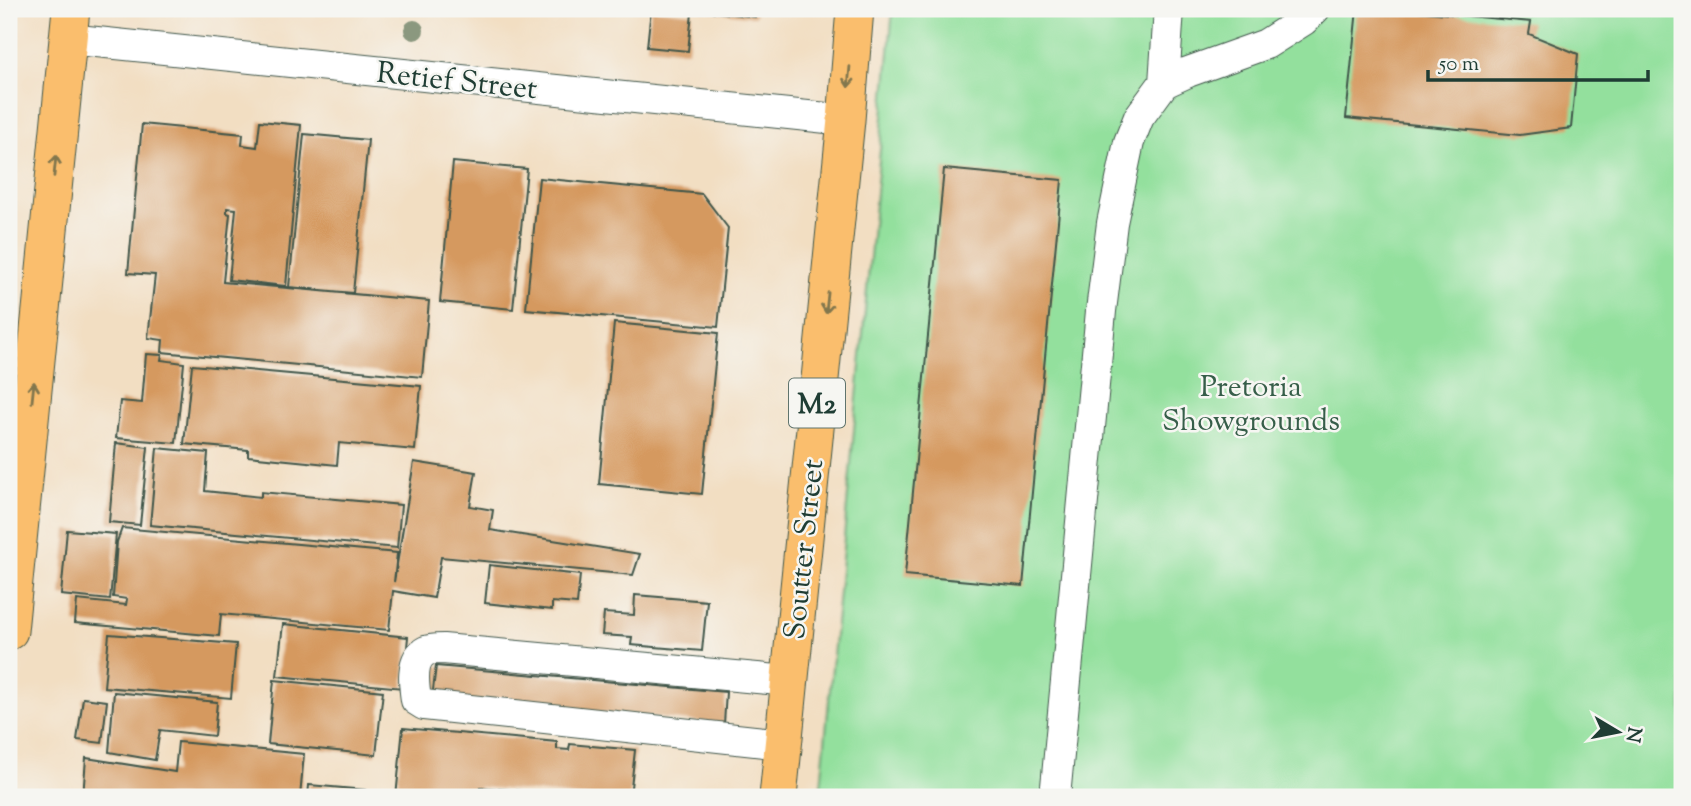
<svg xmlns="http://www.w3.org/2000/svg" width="1691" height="806" font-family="'Sorts Mill Goudy',serif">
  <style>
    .green { fill: #93e09d; stroke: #598e68; stroke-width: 2 }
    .building { fill: #d5995e }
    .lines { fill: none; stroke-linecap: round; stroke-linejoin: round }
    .minor-casing { stroke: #3f5549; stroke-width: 32 }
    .major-casing { stroke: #3f5549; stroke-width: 39 }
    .minor { stroke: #fff; stroke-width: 30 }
    .major { stroke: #fabe6d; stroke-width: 37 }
    .tree { fill: #8b987f }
    .oneway { stroke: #82774e }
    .labels { text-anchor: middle; stroke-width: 5; stroke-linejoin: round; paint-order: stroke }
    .shield { fill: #f6f6f2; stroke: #60746d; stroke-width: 2 }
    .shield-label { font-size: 28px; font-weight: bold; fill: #1f3d34 }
    .street-label { font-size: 30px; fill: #1f3d34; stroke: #f6f6f2 }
    .park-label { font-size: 30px; fill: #365e49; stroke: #f6f6f2 }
  </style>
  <rect width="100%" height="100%" fill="#f6f6f2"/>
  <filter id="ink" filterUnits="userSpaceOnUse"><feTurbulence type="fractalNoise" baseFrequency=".0143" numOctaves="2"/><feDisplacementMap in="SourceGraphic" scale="14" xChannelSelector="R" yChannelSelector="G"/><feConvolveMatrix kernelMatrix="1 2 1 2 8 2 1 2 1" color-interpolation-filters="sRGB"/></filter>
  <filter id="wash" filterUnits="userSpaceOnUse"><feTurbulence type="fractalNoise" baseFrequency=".00686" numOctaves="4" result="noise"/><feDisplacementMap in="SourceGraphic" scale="28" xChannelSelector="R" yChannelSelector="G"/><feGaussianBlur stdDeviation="1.57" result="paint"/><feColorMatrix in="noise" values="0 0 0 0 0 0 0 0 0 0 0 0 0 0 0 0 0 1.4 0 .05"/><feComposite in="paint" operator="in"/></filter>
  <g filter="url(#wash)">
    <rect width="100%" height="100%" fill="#f2dec2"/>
    <path class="green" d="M893,9h789v788h-862z"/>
    <g id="blocks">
      <path class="building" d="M651,9l41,4 -4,38 -41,-4z
        M701,9h55l-1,8 -54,-7z
        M1357,9h38l136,13 -2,12 49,20 -7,74 -51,7 -174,-17z
        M260,121l41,4 -15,161 -57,-6 7,-71 -9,-1v5l3,1 -7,68 206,19 -7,76 -260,-25 1,-12 -15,-2 7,-63 -27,-2 14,-149 101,10 -1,11 15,2z
        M304,134l64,6 -15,153 -64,-6z
        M453,162l74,7 -14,140 -73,-7z
        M944,169l118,11 -39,406 -118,-11z
        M539,178l163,16 26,34 -10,99 -192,-18z
        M614,323l104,10 -16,161 -103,-10z
        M146,354l16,1 -1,5 23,3 -8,80 -60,-5 4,-37 22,2z
        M192,365l229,21 -6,64 -76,-7 -2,22 -89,-9v-6l-64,-6z
        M116,443l32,4 -8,78 -31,-3z
        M157,448l51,5 -3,38 56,6v-5l140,13 -4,43 -247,-23z
        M414,462l62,10 -6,34 23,4 -3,20 150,24 -7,21 -192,-18 -7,41 -41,-7 -4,39 -168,-16 -2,22 -144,-13 2,-23 49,5 1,-6 -14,-2 4,-55 5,-14 275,25 -3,29z
        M67,530l49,4 -6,66 -49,-5z
        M489,565l91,10 -3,29 -25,-2v8l-67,-7z
        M635,595l72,6 -5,50 -71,-6 1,-8 -30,-2 2,-22 30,2z
        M283,624l125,13 -5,51 -126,-12z
        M109,634l127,10 -5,54 -127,-11z
        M436,666l290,26 -2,32 -292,-26z
        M274,680l109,11 -7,64 -108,-11z
        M114,692l103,10 -3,34 -54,-6 -5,30 -46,-8z
        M83,698l24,3 -5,42 -25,-3z
        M403,728l154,14v7l12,1 1,-6 65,6 -5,47h-46l-104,-10 -1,10h-83z
        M178,742l126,12 -4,43h-217l3,-39 89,14z
        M309,785l56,5 -1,7h-56z"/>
    </g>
  </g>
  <g filter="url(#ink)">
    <use href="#blocks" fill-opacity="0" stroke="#3f5549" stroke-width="2"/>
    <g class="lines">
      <g class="minor-casing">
        <path id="minor" d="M68,39l778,81
          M1164,83l5,-74
          M783,744l-359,-39 -8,-5c-2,-14 -6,-41 10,-49 4,-2 12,-2 17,-2l346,32
          M1055,797l46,-486 11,-88 17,-81 10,-25 25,-34 24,-11 78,-28 38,-24 11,-11"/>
      </g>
      <g class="major-casing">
        <path id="major" d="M9,631l62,-622
          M778,797l68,-677 9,-111"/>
      </g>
      <use href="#minor" class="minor"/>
      <use href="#major" class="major"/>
    </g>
    <circle class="tree" cx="414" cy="30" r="10"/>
    <defs><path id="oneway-shaft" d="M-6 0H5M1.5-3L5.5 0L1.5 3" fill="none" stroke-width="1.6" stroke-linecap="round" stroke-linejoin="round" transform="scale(1.75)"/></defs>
    <g class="oneway">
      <use href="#oneway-shaft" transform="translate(849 77) rotate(95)"/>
      <use href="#oneway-shaft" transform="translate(55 166) rotate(-84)"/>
      <use href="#oneway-shaft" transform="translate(827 303) rotate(96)"/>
      <use href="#oneway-shaft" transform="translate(33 392) rotate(-84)"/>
    </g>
  </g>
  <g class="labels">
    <rect class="shield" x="789" y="378.5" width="56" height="49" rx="5"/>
    <g class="shield-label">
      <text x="817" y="413">M2</text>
    </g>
    <g class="street-label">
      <text transform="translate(457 80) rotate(6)" y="10">Retief Street</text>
      <text transform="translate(803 549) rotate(-84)" y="10">Soutter Street</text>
    </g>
    <g class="park-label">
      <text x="1251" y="396">Pretoria<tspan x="1251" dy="34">Showgrounds</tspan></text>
    </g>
  </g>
  <rect width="1691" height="806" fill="none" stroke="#f6f6f2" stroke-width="35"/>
  <g transform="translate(1618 732) rotate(100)" stroke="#f6f6f2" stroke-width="5" paint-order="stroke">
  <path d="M0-5L12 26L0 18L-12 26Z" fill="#1f3d34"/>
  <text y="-10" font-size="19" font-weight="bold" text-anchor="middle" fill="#1f3d34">N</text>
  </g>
  <path d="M1428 70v10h220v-10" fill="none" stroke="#1f3d34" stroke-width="3.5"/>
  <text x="1439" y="70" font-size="21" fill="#1f3d34" stroke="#f6f6f2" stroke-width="5" paint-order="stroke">50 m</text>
</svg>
